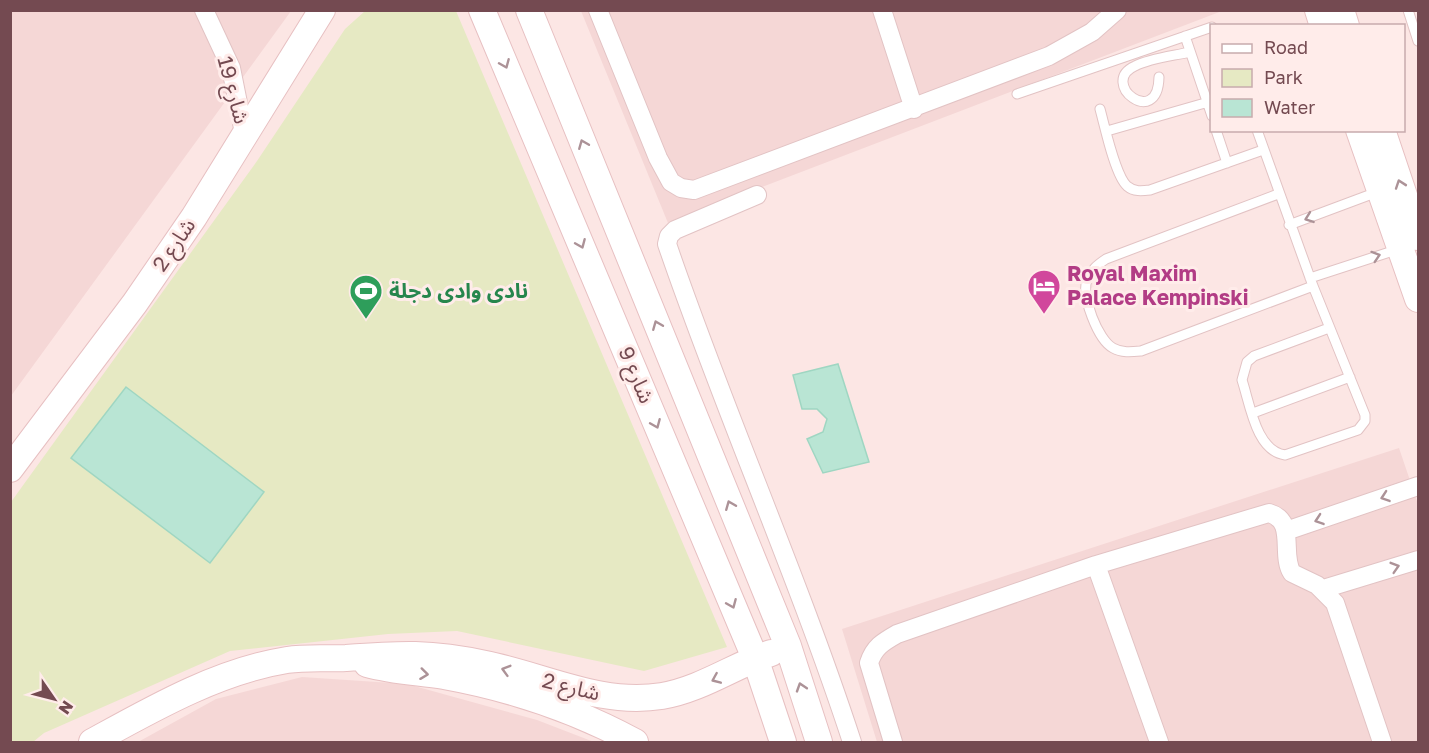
<svg xmlns="http://www.w3.org/2000/svg" width="1429" height="753" font-family="'Golos Text','Noto Sans Arabic',sans-serif">
  <style>
    .residential { fill: #f5d7d6 }
    .green { fill: #e6e9c3 }
    .water { fill: #b9e5d4; stroke: #9fd6c2; stroke-width: 1.5 }
    .lines { fill: none; stroke-linecap: round; stroke-linejoin: round }
    .lane-casing { stroke: #e2c3c4; stroke-width: 11 }
    .street-casing { stroke: #e2c3c4; stroke-width: 20 }
    .secondary-casing { stroke: #e7c0c2; stroke-width: 28 }
    .lane { stroke: #fff; stroke-width: 9 }
    .street { stroke: #fff; stroke-width: 18 }
    .secondary { stroke: #fff; stroke-width: 26 }
    .oneway { stroke: #ac9297 }
    .labels { text-anchor: middle; stroke-width: 6; stroke-linejoin: round; paint-order: stroke }
    .street-label { font-size: 21px; fill: #744a51; stroke: #ffecea }
    .hotel-label { font-size: 21px; font-weight: bold; fill: #b23c85; stroke: #ffecea; text-anchor: start }
    .leisure-label { font-size: 21px; font-weight: bold; fill: #27864d; stroke: #ffecea; text-anchor: start }
  </style>
  <rect width="100%" height="100%" fill="#fce6e4"/>
  <path class="residential" d="M11,11h280l-280,385z
    M581,11h641l-554,212z
    M1399,448l19,56v238h-541l-35,-113z
    M302,677l105,7 130,36 57,22h-456l78,-43z"/>
  <path class="green" d="M365,11h91l271,636 -83,24 -187,-40 -69,3 -158,17 -186,82 -11,9h-22v-240l246,-341 88,-132z"/>
  <path class="water" d="M838,364l31,98 -46,11 -16,-34 16,-7 4,-13 -10,-10h-15l-9,-34z
    M126,387l138,105 -54,71 -139,-105z"/>
  <g class="lines">
    <g class="lane-casing">
      <path id="lane" d="M1408,10l10,31
        M1185,36l27,80
        M1159,77c-1,53 -61,6 -24,-11 16,-8 38,-10 55,-14
        M1017,94l195,-67
        M1100,109c5,18 15,66 27,77 7,6 15,5 23,4l113,-40
        M1216,130l11,33
        M1257,130l56,156 52,129v6l-7,9 -73,25c-29,-4 -35,-51 -43,-75l5,-18 7,-6 75,-28
        M1107,131l105,-30
        M1278,194l-172,65c-9,6 -15,11 -19,21 -6,16 11,60 26,68 9,5 18,4 28,3l172,-65
        M1289,225l91,-34
        M1310,278l89,-29
        M1253,413l97,-36"/>
    </g>
    <g class="street-casing">
      <path id="street" d="M204,10l27,58 14,70
        M598,10l60,148 13,24 10,6 13,2 355,-134 43,-24 25,-22
        M882,10l32,99
        M757,195l-82,35 -6,6 -2,8c57,167 130,330 185,498
        M1286,531l132,-45
        M1096,565l63,177
        M1323,589l95,-29
        M893,742l-24,-79c5,-16 14,-21 28,-29l199,-69 173,-52c28,8 11,41 23,60l25,12 18,18 47,139"/>
    </g>
    <g class="secondary-casing">
      <path id="secondary" d="M482,10l273,648 28,84
        M529,10l259,636 31,96
        M1318,10l5,16
        M1341,10l5,16
        M1359,130l59,169
        M1382,130l36,107
        M10,469l125,-166 59,-86 128,-207
        M367,664c25,7 51,8 77,12 66,12 132,34 191,66
        M92,742c60,-33 126,-71 195,-82 20,-3 39,-1 59,-2 54,-4 85,-6 139,6 60,12 115,42 177,32 40,-7 71,-30 109,-43"/>
    </g>
    <use href="#lane" class="lane"/>
    <use href="#street" class="street"/>
    <use href="#secondary" class="secondary"/>
  </g>
  <defs><path id="oneway-chevron" d="M-2-3.5L2.5 0L-2 3.5" fill="none" stroke-width="1.6" stroke-linecap="round" stroke-linejoin="round" transform="scale(1.5)"/></defs>
  <g class="oneway">
    <use href="#oneway-chevron" transform="translate(505 64) rotate(67)"/>
    <use href="#oneway-chevron" transform="translate(583 144) rotate(-112)"/>
    <use href="#oneway-chevron" transform="translate(1400 184) rotate(-109)"/>
    <use href="#oneway-chevron" transform="translate(1309 218) rotate(160)"/>
    <use href="#oneway-chevron" transform="translate(581 244) rotate(67)"/>
    <use href="#oneway-chevron" transform="translate(1376 256) rotate(-18)"/>
    <use href="#oneway-chevron" transform="translate(657 325) rotate(-112)"/>
    <use href="#oneway-chevron" transform="translate(656 424) rotate(67)"/>
    <use href="#oneway-chevron" transform="translate(1385 497) rotate(161)"/>
    <use href="#oneway-chevron" transform="translate(730 505) rotate(-112)"/>
    <use href="#oneway-chevron" transform="translate(1319 520) rotate(161)"/>
    <use href="#oneway-chevron" transform="translate(1395 567) rotate(-17)"/>
    <use href="#oneway-chevron" transform="translate(732 604) rotate(67)"/>
    <use href="#oneway-chevron" transform="translate(506 670) rotate(-164)"/>
    <use href="#oneway-chevron" transform="translate(424 674) rotate(7)"/>
    <use href="#oneway-chevron" transform="translate(716 679) rotate(157)"/>
    <use href="#oneway-chevron" transform="translate(801 687) rotate(-108)"/>
  </g>
  <defs>
    <g id="hotel-pin" transform="scale(1.725)"><path d="M0 17L-7.5 6A9.5 9.5 0 1 1 7.5 6Z" fill="#d1479c" stroke="#ffecea"/><path d="M-6-4.5h1.5V1H6V5H4.5V3h-9V5H-6ZM-4 0a1.8 1.8 0 1 1 3.6 0ZM.5 0V-2.5h3Q6-2.5 6 0Z" fill="#fff"/></g>
    <g id="stadium-pin" transform="scale(1.725)"><path d="M0 17L-7.5 6A9.5 9.5 0 1 1 7.5 6Z" fill="#2e9e5b" stroke="#ffecea"/><path d="M0-5a6.5 5 0 1 0 0 10a6.5 5 0 1 0 0-10ZM-3.5-1.8h7v3.6h-7Z" fill="#fff"/></g>
  </defs>
  <g fill-rule="evenodd">
    <use href="#hotel-pin" x="1044" y="286"/>
    <use href="#stadium-pin" x="366" y="291"/>
  </g>
  <g class="labels">
    <g class="street-label">
      <text transform="translate(233 90) rotate(75)" y="7">شارع 19</text>
      <text transform="translate(174 245) rotate(-56)" y="7">شارع 2</text>
      <text transform="translate(636 375) rotate(67)" y="7">شارع 9</text>
      <text transform="translate(571 687) rotate(14)" y="7">شارع 2</text>
    </g>
    <g class="hotel-label">
      <text x="1067" y="281">Royal Maxim<tspan x="1067" dy="24">Palace Kempinski</tspan></text>
    </g>
    <g class="leisure-label">
      <text x="389" y="298">نادى وادى دجلة</text>
    </g>
  </g>
  <rect width="1429" height="753" fill="none" stroke="#744a51" stroke-width="24"/>
  <rect x="1210" y="24" width="195" height="108" fill="#ffecea" stroke="#c7abad" stroke-width="1.5"/>
  <rect x="1222" y="44" width="30" height="9" fill="#ffffff" stroke="#c7abad" stroke-width="1.5"/>
  <text x="1264" y="54" font-size="18" fill="#744a51">Road</text>
  <rect x="1222" y="69" width="30" height="18" fill="#e6e9c3" stroke="#c7abad" stroke-width="1.5"/>
  <text x="1264" y="84" font-size="18" fill="#744a51">Park</text>
  <rect x="1222" y="99" width="30" height="18" fill="#b9e5d4" stroke="#c7abad" stroke-width="1.5"/>
  <text x="1264" y="114" font-size="18" fill="#744a51">Water</text>
  <g transform="translate(54 699) rotate(125)" stroke="#ffecea" stroke-width="4.5" paint-order="stroke">
  <path d="M0-4.5L10 22L0 15L-10 22Z" fill="#744a51"/>
  <text y="-9" font-size="16" font-weight="bold" text-anchor="middle" fill="#744a51">N</text>
  </g>
</svg>
